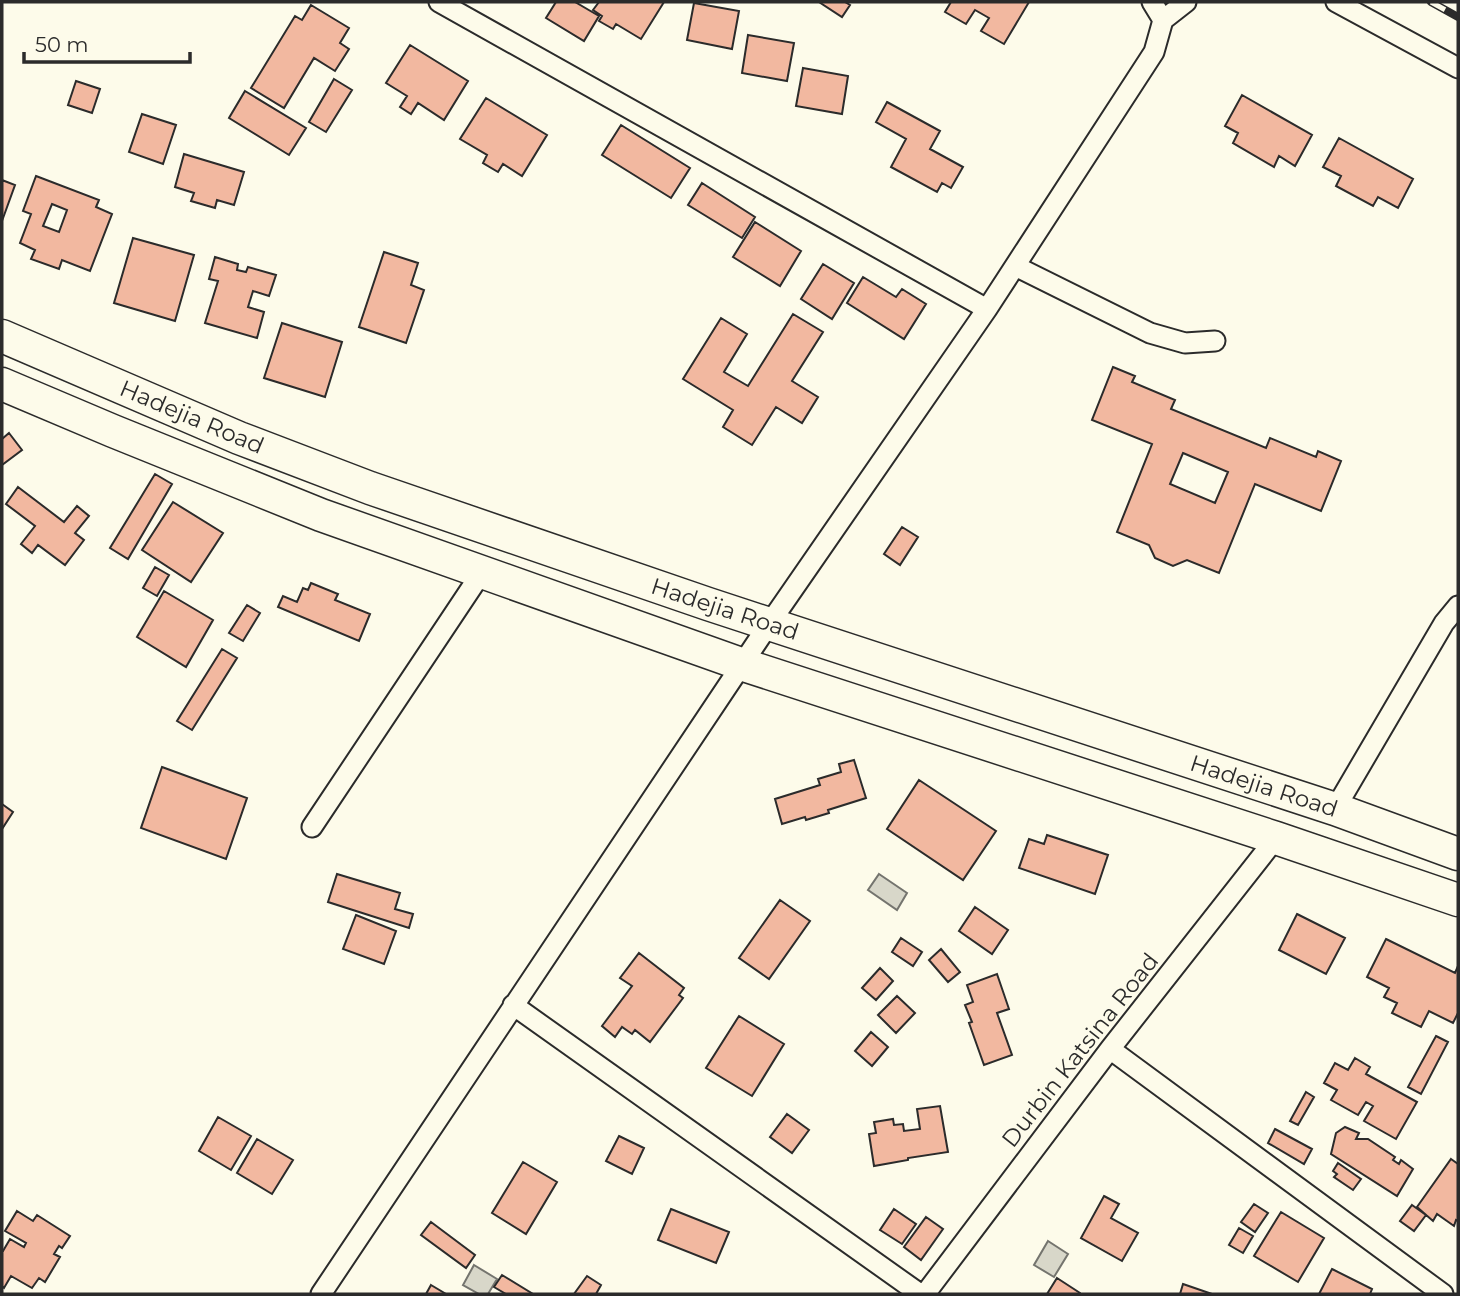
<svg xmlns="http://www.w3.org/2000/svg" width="1460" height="1296" font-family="Montserrat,sans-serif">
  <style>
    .water { fill: #d8d7c9; stroke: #74746e; stroke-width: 2 }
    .building { fill: #f2b8a0; stroke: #2b2b2b; stroke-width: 2; fill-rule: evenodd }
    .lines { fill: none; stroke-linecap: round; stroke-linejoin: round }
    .street-casing { stroke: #2b2b2b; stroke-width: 23 }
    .primary-casing { stroke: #2b2b2b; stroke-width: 35 }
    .street { stroke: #fdfbea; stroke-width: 19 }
    .primary { stroke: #fdfbea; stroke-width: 32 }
    .rail-casing { stroke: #2b2b2b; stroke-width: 8 }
    .rail { stroke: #fdfbea; stroke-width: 5; stroke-dasharray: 16; stroke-linecap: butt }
    .labels { text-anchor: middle; stroke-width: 5; stroke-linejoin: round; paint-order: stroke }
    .street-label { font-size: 23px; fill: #2b2b2b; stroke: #fdfbea }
  </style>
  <rect width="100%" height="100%" fill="#fdfbea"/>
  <path class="water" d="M879,874l28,19 -10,17 -29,-20z
    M1048,1241l20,13 -14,23 -20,-12z
    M474,1265l23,14 -9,15h-9l-16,-9z"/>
  <path class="building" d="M556,2h19l24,14 -15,25 -38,-23z
    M599,2h65l-23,37 -25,-15 -3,5 -14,-8 3,-5 -9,-6z
    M819,2h26l5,3 -8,12z
    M951,2h78l-25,42 -23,-13 8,-13 -14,-8 -9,14 -21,-12z
    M694,3l45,8 -7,38 -45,-9z
    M311,5l38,23 -9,15 9,6 -14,22 -21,-13 -30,50 -33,-20 44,-72 7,4z
    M748,35l46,8 -7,38 -45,-8z
    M410,45l58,36 -24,39 -26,-17 -7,11 -11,-7 7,-11 -21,-13z
    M803,68l45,8 -6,38 -46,-8z
    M334,79l18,11 -26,42 -17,-10z
    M76,81l24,8 -8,24 -24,-8z
    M245,91l61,37 -17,27 -60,-37z
    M1242,95l70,40 -17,31 -16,-10 -5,11 -41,-24 5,-10 -13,-7z
    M486,98l61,37 -25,41 -19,-12 -5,8 -15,-9 4,-8 -27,-16z
    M887,102l53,29 -10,18 33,18 -12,21 -9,-5 -5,9 -46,-25 15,-28 -30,-17z
    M142,114l34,11 -13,39 -34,-12z
    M621,125l69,43 -19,30 -69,-43z
    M1339,138l74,41 -15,29 -20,-11 -5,9 -37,-20 5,-10 -18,-9z
    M184,154l60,18 -10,33 -17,-5 -2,8 -24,-7 3,-8 -19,-6z
    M36,176l63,24 -3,7 16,7 -22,57 -28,-11 -3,9 -28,-10 4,-9 -15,-7 11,-29 -8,-3zM52,204l15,6 -8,22 -16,-6z
    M2,180l13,5 -13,36z
    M702,183l53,34 -13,21 -54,-33z
    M755,222l46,29 -21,35 -47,-29z
    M133,238l61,17 -19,66 -61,-18z
    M384,252l34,11 -7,22 13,5 -18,53 -47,-16z
    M215,257l23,7 -1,6 9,2 2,-5 28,8 -7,21 -16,-5 -5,16 16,5 -7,26 -52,-15 13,-42 -9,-2z
    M823,264l31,19 -22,36 -31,-20z
    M863,277l33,20 6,-8 24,15 -22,35 -57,-36z
    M793,314l30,18 -31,49 26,16 -16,26 -26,-16 -24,38 -29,-18 10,-17 -50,-31 38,-61 26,16 -23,38 24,14z
    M282,323l60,19 -17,55 -61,-19z
    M1113,367l22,9 -3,6 43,18 -4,9 95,39 4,-10 46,19 2,-6 23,10 -20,50 -66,-27 -36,89 -32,-13 -14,6 -18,-8 -6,-13 -32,-13 35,-88 -60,-24zM1183,453l45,19 -13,31 -45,-19z
    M9,433l13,17 -20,15v-26z
    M155,474l17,10 -44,75 -18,-11z
    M18,487l46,35 13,-16 12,10 -14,17 9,7 -19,25 -27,-20 -6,8 -11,-9 14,-18 -29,-22z
    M173,502l50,31 -32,49 -49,-32z
    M902,527l16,10 -18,28 -16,-11z
    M155,567l14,8 -12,21 -14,-8z
    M311,583l27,11 -3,6 35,14 -11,27 -81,-34 5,-11 14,6 6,-14 5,2z
    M164,591l49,29 -27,47 -49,-30z
    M247,605l13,8 -17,28 -14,-8z
    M222,649l15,9 -45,72 -15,-9z
    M854,760l12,38 -38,12 1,3 -23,7 -1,-3 -23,7 -7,-25 45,-14 -2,-6 23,-7 -2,-8z
    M162,767l85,31 -21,61 -85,-31z
    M919,780l77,51 -33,49 -76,-51z
    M2,804l11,8 -11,17z
    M1047,835l61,20 -13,39 -76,-26 10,-29 15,5z
    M337,874l63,19 -5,16 18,5 -4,14 -81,-26z
    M780,900l30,21 -41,58 -30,-21z
    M975,907l33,23 -16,24 -33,-23z
    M1297,914l48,24 -19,36 -47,-24z
    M356,915l40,16 -12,33 -41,-15z
    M901,938l21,14 -9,14 -21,-14z
    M1386,939l69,34 3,-7v47l-5,10 -24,-12 -8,16 -29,-14 5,-10 -13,-6 5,-9 -22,-11z
    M941,949l19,23 -12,10 -19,-22z
    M639,953l45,35 -5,7 4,3 -33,44 -15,-12 -3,4 -10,-7 -7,10 -13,-11 30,-40 -12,-8z
    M880,968l13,13 -17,19 -14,-12z
    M997,974l12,35 -12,4 15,42 -28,10 -15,-42 3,-1 -7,-17 8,-3 -6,-17z
    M897,996l18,17 -19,20 -18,-18z
    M739,1016l45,28 -32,52 -46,-28z
    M871,1032l17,15 -16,19 -17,-15z
    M1436,1036l12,6 -27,52 -13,-7z
    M1355,1058l15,9 -4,7 51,28 -21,37 -32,-18 9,-15 -7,-4 -8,13 -27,-15 6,-10 -13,-7 11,-20 13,7z
    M1306,1092l8,5 -16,28 -8,-4z
    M940,1106l8,46 -40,6v2l-34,6 -5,-32 7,-1 -2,-11 19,-3 1,6 9,-1 1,7 16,-2 -3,-20z
    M787,1114l22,16 -17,23 -22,-16z
    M218,1117l33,19 -20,34 -32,-19z
    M1345,1127l14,6 -3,6h12l27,18 -2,3 6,4 2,-4 12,9 -16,27 -66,-42 5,-21z
    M1275,1129l37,20 -8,15 -36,-21z
    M619,1136l25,12 -12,26 -26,-13z
    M257,1139l36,21 -21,34 -35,-21z
    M1451,1159l7,5v57l-2,-1 -2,6 -17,-12 -4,7 -16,-14z
    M523,1162l34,20 -31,52 -34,-21z
    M1338,1163l23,16 -8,11 -19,-13 3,-3 -4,-3z
    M1104,1196l15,8 -8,14 27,15 -16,28 -41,-23z
    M1254,1204l14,9 -13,19 -14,-10z
    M1412,1205l14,10 -12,16 -14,-10z
    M671,1209l58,23 -13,31 -58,-23z
    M894,1209l22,15 -14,20 -22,-14z
    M17,1211l16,10 4,-6 33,21 -8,12 -3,-2 -5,8 6,3 -15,25 -6,-4 -7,10 -21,-12 -7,12 -2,-2v-35h1l7,-12 14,8 2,-4 -21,-12z
    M1281,1212l43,26 -26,44 -44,-26z
    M926,1217l17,12 -22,31 -17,-13z
    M431,1222l44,33 -9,13 -45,-33z
    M1239,1228l14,8 -10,17 -14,-8z
    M1332,1269l40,20 -2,5h-51z
    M502,1275l31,19h-27l-12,-7z
    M587,1276l14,9 -5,9h-22z
    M1057,1278l23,15v1h-33z
    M1183,1284l29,10h-32z
    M431,1285l15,9h-20z"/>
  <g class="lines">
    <g class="street-casing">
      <path id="street" d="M439,2l548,307
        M1336,2l122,66
        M1163,20l23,-18
        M1015,266l135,67 35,10 30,-2
        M1335,809l109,-186 14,-17
        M312,827l170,-255
        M513,1005l407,289
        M1110,1049l333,245
        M321,1294l448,-670 218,-315 167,-257 9,-32 -11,-18
        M925,1294l185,-245 166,-211"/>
    </g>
    <g class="primary-casing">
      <path id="primary" d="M2,336l237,102 131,50 338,116 627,205 123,45
        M2,384l111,47 208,84 420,149 535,174 182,62"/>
    </g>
    <use href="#street" class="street"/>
    <use href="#primary" class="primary"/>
    <g class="rail-casing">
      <path id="rail" d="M1431,2l27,15"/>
    </g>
    <use href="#rail" class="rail"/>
  </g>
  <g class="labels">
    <g class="street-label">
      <text transform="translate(192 417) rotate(23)" y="8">Hadejia Road</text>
      <text transform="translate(725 609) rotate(18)" y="8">Hadejia Road</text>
      <text transform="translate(1264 786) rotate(18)" y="8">Hadejia Road</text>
      <text transform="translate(1080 1050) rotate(-52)" y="8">Durbin Katsina Road</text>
    </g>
  </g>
  <rect width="1460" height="1296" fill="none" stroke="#2b2b2b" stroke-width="7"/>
  <path d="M24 52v10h166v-10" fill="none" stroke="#2b2b2b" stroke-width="3.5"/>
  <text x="35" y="52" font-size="21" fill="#2b2b2b" stroke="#fdfbea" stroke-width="5" paint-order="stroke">50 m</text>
</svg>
